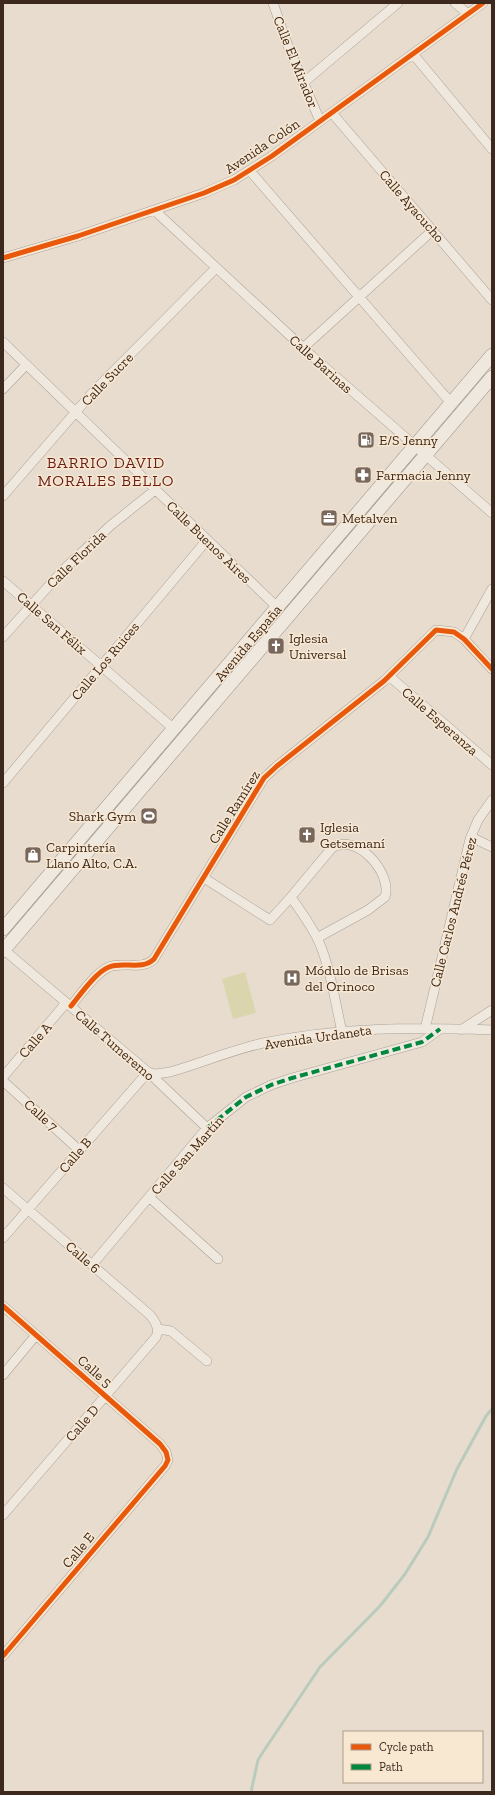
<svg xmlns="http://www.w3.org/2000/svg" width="495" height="1795" font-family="'Zilla Slab',serif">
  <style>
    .grass { fill: url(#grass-dots) }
    .garden { fill: #dbd5ae }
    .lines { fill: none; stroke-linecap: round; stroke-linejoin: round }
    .stream { stroke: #b9cbbd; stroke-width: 3 }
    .minor-casing { stroke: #aca196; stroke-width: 10 }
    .secondary-casing { stroke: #9c9086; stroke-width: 14 }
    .minor { stroke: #efe8df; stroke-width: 9 }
    .secondary { stroke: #efe8df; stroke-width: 13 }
    .quiet { stroke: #00873e; stroke-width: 4; stroke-dasharray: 8 4; stroke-linecap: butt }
    .cycleway-casing { stroke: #f8e8d2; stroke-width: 8 }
    .cycleway { stroke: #e8590c; stroke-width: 5 }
    .labels { text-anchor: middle; stroke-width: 3; stroke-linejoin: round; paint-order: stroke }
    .street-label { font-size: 14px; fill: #3c281d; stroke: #f8e8d2 }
    .poi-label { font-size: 14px; fill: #3c281d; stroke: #f8e8d2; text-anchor: start }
    .quarter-label { font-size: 16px; letter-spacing: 1px; fill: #6c1e18; stroke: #f8e8d2 }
  </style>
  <defs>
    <pattern id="grass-dots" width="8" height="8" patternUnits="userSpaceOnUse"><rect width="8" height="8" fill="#dbd5ae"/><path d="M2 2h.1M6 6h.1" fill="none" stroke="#bdb795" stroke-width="1.8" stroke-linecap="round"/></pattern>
  </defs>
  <rect width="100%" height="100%" fill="#e7dccd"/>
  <path class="grass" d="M416,454l1,1 -409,480 -1,-1z"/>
  <path class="garden" d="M245,972l11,41 -23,6 -11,-40z"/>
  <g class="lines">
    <path class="stream" d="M251,1792l7,-32 5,-8 57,-85 60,-61 25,-32 23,-37 29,-68 29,-53 6,-7"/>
    <g class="minor-casing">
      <path id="minor" d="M273,3l15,43 32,75
        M455,3l13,11
        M413,54l79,95
        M303,83l95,-80
        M332,113l160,187
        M250,171l201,232
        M154,210l158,146 180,157
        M3,258l75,-22 126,-43 30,-13 38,-24 211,-153
        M3,342l275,266
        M303,348l130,-118
        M3,389l23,-24
        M3,496l90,-104 123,-124
        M3,581l171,148
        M3,637l60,-67 47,-44 45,-36
        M464,639l28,-50
        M389,676l103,89
        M3,783l204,-243
        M471,837l21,10
        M204,878l66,42 21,-23 40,-48c24,-19 62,24 54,48l-17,13 -51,28
        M291,897c10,15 21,29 28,45 12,28 16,60 23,90
        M3,949l145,123 59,56
        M71,1006c9,-11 25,-34 38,-39 14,-6 33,4 45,-8l110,-181 13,-12 107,-85 52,-51 18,2 10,7 28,30
        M425,1029l45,-190 8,-19 14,-20
        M461,1030l31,-20
        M148,1072l8,2 14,-2c31,-9 62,-22 93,-29 75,-16 153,-16 229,-13
        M3,1077l63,-74
        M3,1081l76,69
        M3,1188l147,127c6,7 10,14 6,22l-153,178
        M149,1197l69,62
        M3,1238l145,-166
        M92,1265l115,-137 39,-31 25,-12 21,-7 130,-36 18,-13
        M3,1306l157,138 6,8 2,8 -3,6 -162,190
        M158,1329l13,2 36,30
        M3,1375l33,-40"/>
    </g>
    <g class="secondary-casing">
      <path id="secondary" d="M3,929l489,-574
        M3,951l489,-574"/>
    </g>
    <use href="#minor" class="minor"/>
    <use href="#secondary" class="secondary"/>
    <path class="quiet" d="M207,1128l39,-31 25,-12 21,-7 130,-36 18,-13"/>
    <g class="cycleway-casing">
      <path id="cycleway" d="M3,258l75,-22 126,-43 30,-13 38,-24 211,-153
        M71,1006c9,-11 25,-34 38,-39 14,-6 33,4 45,-8l110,-181 13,-12 107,-85 52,-51 18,2 10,7 28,30
        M3,1306l157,138 6,8 2,8 -3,6 -162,190"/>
    </g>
    <use href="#cycleway" class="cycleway"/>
  </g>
  <defs>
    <g id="fuel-square" transform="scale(0.9)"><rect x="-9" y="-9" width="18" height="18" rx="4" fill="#78675b" stroke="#f8e8d2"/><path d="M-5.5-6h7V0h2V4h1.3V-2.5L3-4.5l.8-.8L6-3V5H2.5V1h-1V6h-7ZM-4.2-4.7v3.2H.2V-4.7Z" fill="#fff"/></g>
    <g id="pharmacy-square" transform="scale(0.9)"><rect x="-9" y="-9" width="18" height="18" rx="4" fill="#78675b" stroke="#f8e8d2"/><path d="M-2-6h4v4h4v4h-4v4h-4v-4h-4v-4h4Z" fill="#fff"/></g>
    <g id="office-square" transform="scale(0.9)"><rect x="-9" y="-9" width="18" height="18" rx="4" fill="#78675b" stroke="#f8e8d2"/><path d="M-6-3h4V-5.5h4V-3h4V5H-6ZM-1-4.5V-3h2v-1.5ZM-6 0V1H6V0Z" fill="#fff"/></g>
    <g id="church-square" transform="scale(0.9)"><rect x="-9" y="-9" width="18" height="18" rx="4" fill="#78675b" stroke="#f8e8d2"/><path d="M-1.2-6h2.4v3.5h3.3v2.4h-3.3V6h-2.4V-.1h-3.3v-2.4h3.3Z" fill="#fff"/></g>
    <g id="stadium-square" transform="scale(0.9)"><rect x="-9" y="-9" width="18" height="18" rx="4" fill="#78675b" stroke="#f8e8d2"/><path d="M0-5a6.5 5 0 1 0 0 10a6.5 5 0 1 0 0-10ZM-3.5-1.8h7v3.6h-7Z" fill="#fff"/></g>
    <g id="shop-square" transform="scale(0.9)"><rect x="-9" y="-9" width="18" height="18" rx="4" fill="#78675b" stroke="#f8e8d2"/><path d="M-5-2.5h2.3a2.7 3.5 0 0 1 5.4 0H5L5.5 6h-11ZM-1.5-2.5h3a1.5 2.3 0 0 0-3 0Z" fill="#fff"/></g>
    <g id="hospital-square" transform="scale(0.9)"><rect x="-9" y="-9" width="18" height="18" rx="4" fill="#78675b" stroke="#f8e8d2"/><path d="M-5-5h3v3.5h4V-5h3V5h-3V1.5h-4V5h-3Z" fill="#fff"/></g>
  </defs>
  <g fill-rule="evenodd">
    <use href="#fuel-square" x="366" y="440"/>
    <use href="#pharmacy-square" x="363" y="475"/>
    <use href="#office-square" x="329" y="518"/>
    <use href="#church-square" x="276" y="646"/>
    <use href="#stadium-square" x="149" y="816"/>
    <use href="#church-square" x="307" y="835"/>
    <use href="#shop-square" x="33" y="855"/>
    <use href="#hospital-square" x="292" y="978"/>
  </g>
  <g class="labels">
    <g class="street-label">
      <text transform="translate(296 62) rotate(68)" y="5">Calle El Mirador</text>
      <text transform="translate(262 146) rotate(-34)" y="5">Avenida Colón</text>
      <text transform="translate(412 206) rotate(49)" y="5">Calle Ayacucho</text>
      <text transform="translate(321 364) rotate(42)" y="5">Calle Barinas</text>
      <text transform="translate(107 379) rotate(-46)" y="5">Calle Sucre</text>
      <text transform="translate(209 542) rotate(44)" y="5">Calle Buenos Aires</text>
      <text transform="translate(76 559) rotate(-44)" y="5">Calle Florida</text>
      <text transform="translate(52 623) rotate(41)" y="5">Calle San Félix</text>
      <text transform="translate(248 643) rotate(-50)" y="5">Avenida España</text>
      <text transform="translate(105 661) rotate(-50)" y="5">Calle Los Ruices</text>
      <text transform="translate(440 721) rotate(41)" y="5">Calle Esperanza</text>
      <text transform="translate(234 807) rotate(-58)" y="5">Calle Ramírez</text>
      <text transform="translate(453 912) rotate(-76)" y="5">Calle Carlos Andrés Pérez</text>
      <text transform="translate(318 1037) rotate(-8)" y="5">Avenida Urdaneta</text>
      <text transform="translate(35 1040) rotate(-49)" y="5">Calle A</text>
      <text transform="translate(115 1045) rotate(41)" y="5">Calle Tumeremo</text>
      <text transform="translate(41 1115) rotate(42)" y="5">Calle 7</text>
      <text transform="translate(75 1155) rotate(-49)" y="5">Calle B</text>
      <text transform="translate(187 1155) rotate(-48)" y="5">Calle San Martín</text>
      <text transform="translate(83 1257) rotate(41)" y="5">Calle 6</text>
      <text transform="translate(95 1371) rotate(41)" y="5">Calle 5</text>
      <text transform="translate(82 1423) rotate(-49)" y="5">Calle D</text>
      <text transform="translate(78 1550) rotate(-50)" y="5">Calle E</text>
    </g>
    <g class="poi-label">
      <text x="379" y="445">E/S Jenny</text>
      <text x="376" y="480">Farmacia Jenny</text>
      <text x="342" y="523">Metalven</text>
      <text x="289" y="643">Iglesia<tspan x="289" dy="16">Universal</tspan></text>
      <text x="136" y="821" text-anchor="end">Shark Gym</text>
      <text x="320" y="832">Iglesia<tspan x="320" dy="16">Getsemaní</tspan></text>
      <text x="46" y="852">Carpintería<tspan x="46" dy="16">Llano Alto, C.A.</tspan></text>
      <text x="305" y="975">Módulo de Brisas<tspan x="305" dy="16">del Orinoco</tspan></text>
    </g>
    <g class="quarter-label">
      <text x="106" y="468">BARRIO DAVID<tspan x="106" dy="18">MORALES BELLO</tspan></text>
    </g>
  </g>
  <rect width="495" height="1795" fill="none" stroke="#3c281d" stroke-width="8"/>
  <rect x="343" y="1731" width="140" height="52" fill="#f8e8d2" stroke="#ad9b8a"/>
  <rect x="351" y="1744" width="20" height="6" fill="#e8590c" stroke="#ad9b8a"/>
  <text x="379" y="1751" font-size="12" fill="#3c281d">Cycle path</text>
  <rect x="351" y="1764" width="20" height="6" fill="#00873e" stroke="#ad9b8a"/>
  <text x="379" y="1771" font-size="12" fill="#3c281d">Path</text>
</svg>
